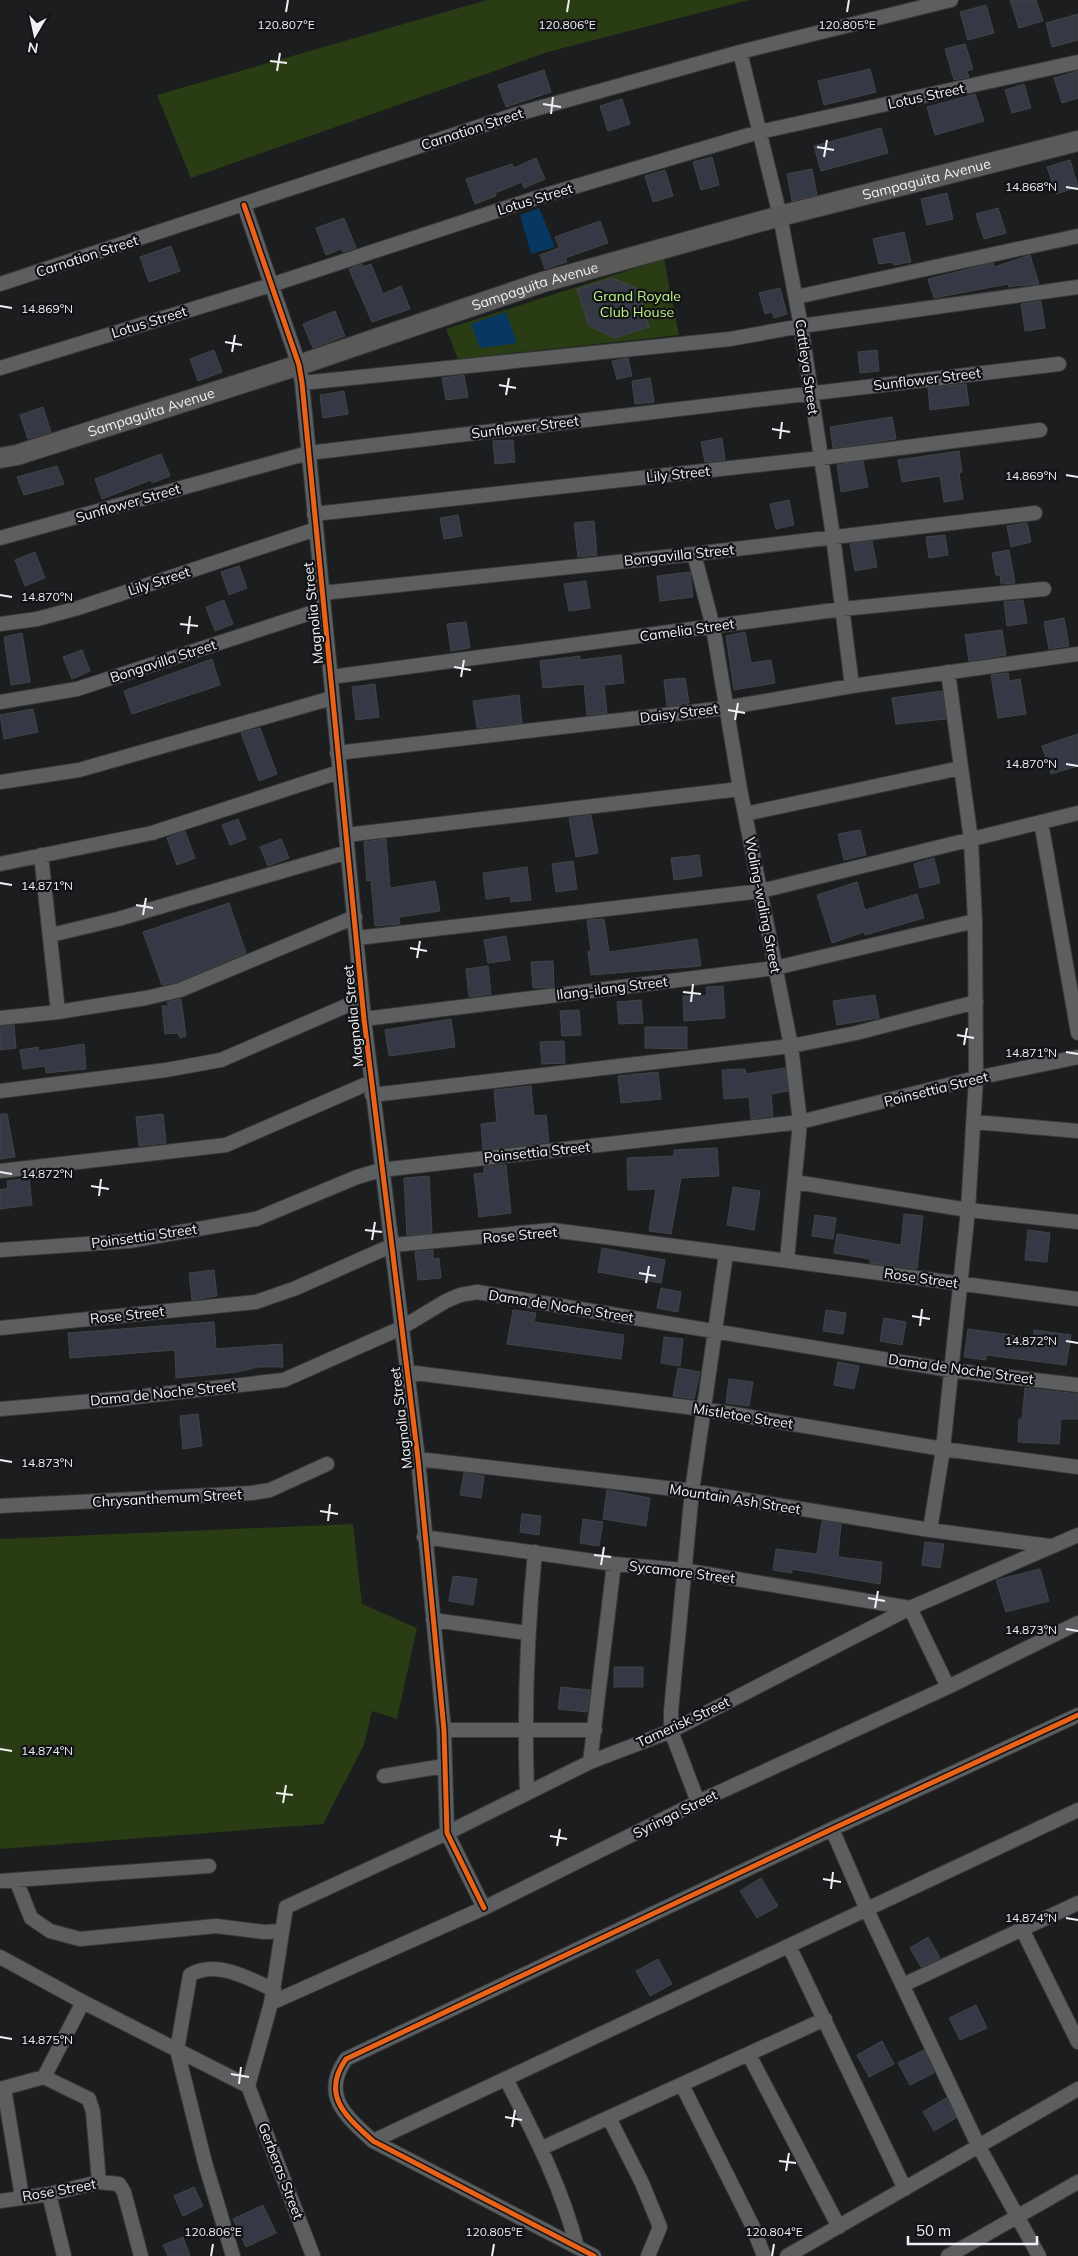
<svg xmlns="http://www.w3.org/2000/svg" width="1078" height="2256" font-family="Mulish,sans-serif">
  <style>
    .green { fill: #2a3c13 }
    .water { fill: #063862 }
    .building { fill: #353945; stroke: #434445 }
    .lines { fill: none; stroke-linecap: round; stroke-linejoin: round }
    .minor-casing { stroke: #38393a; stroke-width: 16 }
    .secondary-casing { stroke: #38393a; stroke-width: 22 }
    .minor { stroke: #5d5e5f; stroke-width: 14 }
    .secondary { stroke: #5c5959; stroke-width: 20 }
    .cycleway-casing { stroke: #121316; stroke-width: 8 }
    .cycleway { stroke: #ea6118; stroke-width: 5 }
    .ticks { fill: none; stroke: #eff0f3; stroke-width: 2 }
    .labels { text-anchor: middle; stroke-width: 4.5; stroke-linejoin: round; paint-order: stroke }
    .street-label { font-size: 14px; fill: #eff0f3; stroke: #121316 }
    .park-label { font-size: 14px; fill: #bdf183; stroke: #121316 }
    .ticks-label { font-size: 12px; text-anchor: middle; fill: #eff0f3; stroke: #121316; stroke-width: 4.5; stroke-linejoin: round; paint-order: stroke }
  </style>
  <rect width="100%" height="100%" fill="#1c1d1e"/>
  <path class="green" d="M487,0h262l-201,52 -357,126 -34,-83z
    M664,259l15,76 -221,24 -12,-30z
    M353,1524l9,80 55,24 -20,91 -25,-8 -8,34 -41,79 -323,25v-310z"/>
  <path class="water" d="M539,208l16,39 -24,7 -11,-39z
    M506,312l11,31 -37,5 -9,-24z"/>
  <path class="building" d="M1010,0h26l7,21 -24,7z
    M986,5l8,28 -26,7 -8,-28z
    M1078,14v26l-26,7 -6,-24z
    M965,44l8,25 -6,2 2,6 -15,3 -9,-31z
    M870,69l6,23 -52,13 -6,-24z
    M544,70l7,22 -45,15 -8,-22z
    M1078,71v27l-16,5 -8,-25z
    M1024,84l7,24 -19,5 -7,-23z
    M975,94l9,27 -49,14 -8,-28z
    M622,99l8,25 -22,7 -8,-25z
    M881,128l7,25 -67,18 -7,-25z
    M712,157l7,28 -18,5 -8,-28z
    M536,158l9,21 -21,9 -2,-6 -27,11 1,3 -21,8 -9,-25 46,-15 2,4z
    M1070,160l8,27 -22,7 -9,-27z
    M812,169l5,26 -25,6 -5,-27z
    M665,170l8,26 -20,6 -8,-26z
    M947,193l6,26 -26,6 -6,-26z
    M998,208l8,25 -22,6 -8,-25z
    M344,218l12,30 -13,4 -2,-3 -15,6 -10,-27z
    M600,221l8,22 -43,15 2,4 -22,7 -5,-14 19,-7 -4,-11z
    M904,232l7,30 -17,3 -2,-3 -13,2 -6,-25z
    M171,246l9,25 -31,11 -9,-25z
    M1030,255l9,29 -20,2v-1l-10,2 -1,-3 -74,14 -6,-19 65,-16 1,4z
    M362,264l1,3 8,-3 12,30 18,-8 9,23 -38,13 -23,-53z
    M612,278l25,10 12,39 -34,11 -26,-12 -12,-37z
    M780,288l7,26 -13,4 -2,-6 -7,2 -6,-21z
    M1041,301l4,27 -20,3 -4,-27z
    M335,311l10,25 -32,12 -10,-24z
    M214,350l8,22 -24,9 -8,-22z
    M877,350l2,21 -19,2 -2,-21z
    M628,358l4,18 -15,3 -5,-18z
    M464,375l4,22 -22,3 -4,-22z
    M650,378l4,24 -19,2 -3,-23z
    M966,384l3,21 -39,5 -2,-22z
    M344,391l4,23 -25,4 -3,-23z
    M43,407l8,25 -23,7 -8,-24z
    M892,417l4,22 -63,9 -3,-21z
    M722,438l3,22 -20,2 -4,-20z
    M513,440l2,22 -20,2 -2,-23z
    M959,451l3,21 -3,1 4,26 -19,3 -4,-26 -38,6 -4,-22z
    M161,454l9,22 -18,7 -1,-3 -49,19 -7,-20z
    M863,461l5,26 -27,5 -4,-27z
    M57,466l7,18 -40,11 -7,-18z
    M789,500l5,25 -18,4 -6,-25z
    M458,515l4,21 -18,3 -4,-21z
    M594,521l3,34 -19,2 -4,-34z
    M1027,523l4,19 -20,5 -4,-21z
    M945,535l3,20 -19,3 -3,-21z
    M872,541l5,26 -22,4 -5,-27z
    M1009,550l6,33 -14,1 -1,-9h-4l-4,-22z
    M35,552l10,26 -20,8 -10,-26z
    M239,566l8,22 -18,7 -8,-23z
    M690,572l3,25 -33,4 -3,-25z
    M586,581l4,27 -21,3 -5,-27z
    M224,600l9,24 -18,7 -9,-24z
    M1023,600l4,23 -20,3 -3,-24z
    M1064,618l5,28 -20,3 -5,-27z
    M466,622l4,26 -19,3 -4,-27z
    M1002,630l4,25 -37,6 -4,-26z
    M745,632l6,31 20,-3 4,23 -41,7 -8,-54z
    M22,633l8,49 -19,3 -7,-48z
    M82,650l8,21 -18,8 -9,-22z
    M621,655l3,28 -20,2 3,28 -20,2 -3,-31 -41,4 -3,-27 40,-5v4z
    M212,659l8,26 -88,29 -8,-23z
    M1008,673l1,8 11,-2 6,35 -28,4 -7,-43z
    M685,678l4,25 -22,3 -3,-26z
    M375,684l4,33 -23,3 -4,-33z
    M942,691l4,28 -50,5 -4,-26z
    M519,695l3,28 -45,5 -4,-27z
    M33,709l5,23 -34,7 -4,-24z
    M260,728l17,46 -18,7 -18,-48z
    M1078,734v32l-27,8 -9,-28z
    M591,815l7,38 -22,4 -7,-39z
    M238,819l8,20 -16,6 -8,-20z
    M860,830l6,25 -22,5 -6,-26z
    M185,831l10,27 -18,7 -10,-27z
    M281,839l8,19 -21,8 -8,-19z
    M386,839l4,49 45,-7 5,30 -41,6 1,7 -25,2 -4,-46 -4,1 -3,-39z
    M699,855l3,21 -28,4 -3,-22z
    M934,858l6,25 -20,5 -6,-24z
    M573,861l4,28 -21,3 -4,-28z
    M527,867l4,33 -20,2 -1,-6 -24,3 -3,-26z
    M857,882l8,28 52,-16 7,24 -59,17 -1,-3 -32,11 -15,-48z
    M229,903l17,50 -69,29 -15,3 -19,-53z
    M604,919l5,33 88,-13 4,27 -110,9 -3,-23 3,-1 -4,-31z
    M506,936l4,24 -22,3 -4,-23z
    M553,961l1,26 -21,1 -2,-26z
    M488,966l3,28 -22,3 -3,-28z
    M723,986l2,32 -41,3 -1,-25h24l-1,-9z
    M875,995l4,23 -42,7 -4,-24z
    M181,999l5,37 -6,2 -2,-5 -13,1 -3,-28h7l-2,-4z
    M641,1000l2,23 -24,1 -2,-22z
    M579,1010l2,25 -19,1 -2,-25z
    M451,1019l4,28 -66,9 -4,-26z
    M14,1025l2,23 -16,2v-23z
    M645,1027h42v22l-42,-1z
    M564,1041l1,22 -23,1 -2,-22z
    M84,1044l2,25 -40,4 -1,-7 -22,3 -3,-19 18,-3 1,4z
    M785,1068l3,23 -17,3 2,22 -22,3 -2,-22 -25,2 -2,-29 23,-1 1,5z
    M658,1072l3,27 -40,4 -3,-27z
    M531,1086l3,30 12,-1 3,27 -66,8 -2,-26 16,-2 -3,-32z
    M0,1114h7l8,43 -15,2z
    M163,1114l3,29 -27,3 -3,-29z
    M717,1148l2,28 -38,2 -10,56 -22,-3 7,-42 -28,1 -1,-32 47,-2v-6z
    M506,1165l5,48 -32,4 -5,-43 10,-1v-6z
    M429,1176l3,57 -25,2 -3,-57z
    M29,1178l3,27 -32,4v-19l8,-2 -1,-7z
    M733,1187l27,4 -6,39 -27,-5z
    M904,1214l19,2 -6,53 -47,-6v-4l-36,-6 3,-19 64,11z
    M815,1215l21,3 -3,21 -21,-3z
    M1028,1230l22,3 -3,29 -22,-2z
    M602,1248l63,12 -4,23 -63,-11z
    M433,1250v9l6,-1 2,20 -23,2 -3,-28z
    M214,1270l3,26 -25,4 -3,-27z
    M661,1288l20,4 -3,20 -21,-4z
    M513,1310l23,3 -2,9 90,13 -3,24 -114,-15z
    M826,1310l20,3 -3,21 -20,-3z
    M884,1318l22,4 -4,23 -22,-4z
    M214,1322l2,27 66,-5 1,23h-25l-20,5 -62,6 -1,-28 -105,8 -2,-25z
    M968,1329l65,9 1,-8 37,5 -5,30 -80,-10v5l-22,-3z
    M664,1337l19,2 -3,27 -19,-3z
    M838,1362l21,4 -5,23 -20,-4z
    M678,1368l22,4 -6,27 -21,-3z
    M729,1379l24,3 -4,24 -23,-3z
    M1025,1388l53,6v25h-17l-2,25 -41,-2 1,-23h3z
    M198,1414l4,32 -19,3 -3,-33z
    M464,1473l20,3 -3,22 -21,-3z
    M607,1490l43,8 -4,28 -43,-7z
    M522,1514l19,2 -2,19 -19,-3z
    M583,1519l20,3 -4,24 -19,-3z
    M822,1521l19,3 -3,33 44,5 -2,22 -88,-15v4l-19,-3 3,-21 41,5z
    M925,1542l19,2 -4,24 -18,-3z
    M1040,1569l9,32 -43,11 -10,-32z
    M453,1576l24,3 -4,26 -24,-4z
    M614,1667h29v20h-29z
    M561,1687l29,3 -3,22 -29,-3z
    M761,1878l17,28 -21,12 -17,-27z
    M928,1937l12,21 -19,9 -11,-19z
    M658,1959l14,25 -22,12 -14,-25z
    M976,2005l11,23 -27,12 -11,-22z
    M882,2041l12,23 -25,13 -12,-22z
    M924,2050l10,23 -24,12 -12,-22z
    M946,2098l10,20 -22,13 -11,-19z
    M194,2187l9,19 -20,10 -9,-20z
    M263,2205l13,28 -30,14 -13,-28z
    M183,2237l7,19h-22l-5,-11z"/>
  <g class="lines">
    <g class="minor-casing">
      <path id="minor" d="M740,52l40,164 21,110 32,210 19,150
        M244,205l55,160 3,18 62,636 54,440 26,271 3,103 37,75
        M0,284l517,-170 223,-62 211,-52
        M796,297l282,-61
        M0,368l271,-83 265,-87 223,-66 319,-70
        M302,383l428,-44 71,-13 277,-39
        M314,514l507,-56 219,-28
        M0,538l308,-85 751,-89
        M694,554l19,73 27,162 51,257 9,76 -13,138
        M322,593l372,-39 341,-41
        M0,624l37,-5 41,-11 238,-79
        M331,677l511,-68 202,-20
        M0,702l77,-13 246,-80
        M337,753l388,-45 127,-22 226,-32
        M0,782l79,-12 253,-72
        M745,814l216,-46
        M1041,822l37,211
        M346,835l394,-46
        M41,855l17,157
        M0,864l152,-31 187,-61
        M51,935l67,-16 230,-67
        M357,938l404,-47 317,-78
        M0,1018l58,-6 88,-14 34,-8 175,-73
        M364,1019l411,-51 200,-47
        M0,1091l166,-21 55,-10 141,-61
        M372,1095l419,-49 65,-13 120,-31
        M974,1122l104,9
        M0,1171l226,-26 145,-63
        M795,1182l173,28 110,12
        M0,1250l129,-9 127,-22 101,-42 24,-7 419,-48 176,-44 102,-21
        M0,1328l256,-26 40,-14 97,-43 159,-15 526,69
        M407,1372l296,37 240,40 135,18
        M0,1409l117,-10 167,-19 117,-52 45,-27 14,-6 17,-3 473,78 128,15
        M418,1459l274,32 238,39 120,16
        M0,1506l252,-13 18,-3 57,-26
        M930,1530l13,-81 25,-239 8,-132 -1,-157 -4,-81 -23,-168
        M424,1537l190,27 69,6 227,38 38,79
        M433,1620l94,13
        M444,1730h151
        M590,1762l24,-198
        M384,1776l60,-10
        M527,1792c-3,-81 0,-160 8,-240
        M698,1802l-27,-71v-20l21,-220 34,-237
        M832,1829l35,81 111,235 61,111
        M16,1880l15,38 19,13 30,8 136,-13 48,6 17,-1
        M0,1881l209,-15
        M1022,1929l56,113
        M789,1946l116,243
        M0,1957l83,45 165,84
        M903,1985l175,-82
        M271,2003l213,-95 214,-106 250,-115 130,-64
        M749,2055l90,172
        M44,2077l39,-75
        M506,2079c29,57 55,106 71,168
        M682,2085l70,140 12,31
        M248,2086l23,-83 15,-96 161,-74 143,-71 81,-31 239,-123 168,-73
        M248,2086l65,170
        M4,2088l18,109
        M0,2089l44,-12 45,22 4,13 6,70
        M609,2118l33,65 18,44 -12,29
        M373,2141l705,-331
        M542,2148l283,-129
        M49,2194l15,62
        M0,2201l49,-7 50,-12 20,2 5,8 17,64
        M233,2256l-28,-93 -28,-113 13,-75c26,-16 60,4 84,15
        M594,2256l-221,-115c-26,-24 -53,-45 -27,-82l486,-230 246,-114
        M787,2256l291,-167
        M948,2256l130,-74"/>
    </g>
    <g class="secondary-casing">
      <g id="secondary">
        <path id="s1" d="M0,458l17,-3 282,-90 244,-83 237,-66 298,-75"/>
      </g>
    </g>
    <use href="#minor" class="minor"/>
    <use href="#secondary" class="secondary"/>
    <g class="cycleway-casing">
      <path id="cycleway" d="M244,205l55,160 3,18 62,636 54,440 26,271 3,103 37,75
        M594,2256l-221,-115c-26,-24 -53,-45 -27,-82l486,-230 246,-114"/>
    </g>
    <use href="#cycleway" class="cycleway"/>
  </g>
  <path class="ticks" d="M286,12l2,-12M567,12l2,-12M847,12l2,-12M270,61l17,2M277,71l3,-18M543,104l18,3M551,114l2,-17M817,147l17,3M824,157l3,-17M1066,187l12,2M0,306l12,2M225,342l17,3M232,352l3,-17M499,385l17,3M506,395l3,-17M772,429l18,3M780,439l2,-17M1066,475l12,2M0,595l12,2M180,624l18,2M188,634l2,-18M454,667l17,3M461,677l3,-17M728,710l17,3M735,720l3,-17M1066,764l12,2M0,883l12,2M136,905l17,3M143,915l3,-17M410,948l17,3M417,958l3,-17M683,992l18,2M691,1002l2,-18M957,1035l17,3M964,1045l3,-17M1066,1052l12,2M0,1172l12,2M91,1186l18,3M99,1196l2,-17M365,1230l17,2M372,1240l3,-18M639,1273l17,3M646,1283l3,-17M912,1316l18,3M920,1326l2,-17M1066,1341l12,2M0,1460l12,2M320,1511l18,3M328,1521l2,-17M594,1555l17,2M601,1565l3,-18M868,1598l17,3M875,1608l3,-17M1066,1629l12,2M0,1749l12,2M276,1793l17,2M283,1803l3,-18M550,1836l17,3M557,1846l3,-17M823,1879l18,3M831,1889l2,-17M1066,1918l12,2M0,2037l12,2M231,2074l18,3M239,2084l2,-17M505,2117l17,3M512,2127l3,-17M779,2161l17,2M786,2171l3,-18M211,2256l2,-12M492,2256l2,-12M772,2256l2,-12"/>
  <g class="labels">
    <g class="street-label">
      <text transform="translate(926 96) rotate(-12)" y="5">Lotus Street</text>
      <text transform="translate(472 129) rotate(-18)" y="5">Carnation Street</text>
      <text dy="5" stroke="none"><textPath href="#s1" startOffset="968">Sampaguita Avenue</textPath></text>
      <text transform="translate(535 199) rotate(-17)" y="5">Lotus Street</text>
      <text transform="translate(87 256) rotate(-18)" y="5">Carnation Street</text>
      <text dy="5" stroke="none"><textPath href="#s1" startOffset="562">Sampaguita Avenue</textPath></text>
      <text transform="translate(149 322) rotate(-17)" y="5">Lotus Street</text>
      <text transform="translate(807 367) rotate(82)" y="5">Cattleya Street</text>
      <text transform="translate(927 379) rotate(-7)" y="5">Sunflower Street</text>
      <text dy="5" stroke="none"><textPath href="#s1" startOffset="158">Sampaguita Avenue</textPath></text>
      <text transform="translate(525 427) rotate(-7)" y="5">Sunflower Street</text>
      <text transform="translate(678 474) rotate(-6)" y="5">Lily Street</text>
      <text transform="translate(128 503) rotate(-16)" y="5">Sunflower Street</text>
      <text transform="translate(679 555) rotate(-6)" y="5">Bongavilla Street</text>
      <text transform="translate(159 581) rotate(-18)" y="5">Lily Street</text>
      <text transform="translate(313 613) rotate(-96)" y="5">Magnolia Street</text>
      <text transform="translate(687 630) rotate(-8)" y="5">Camelia Street</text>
      <text transform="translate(163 661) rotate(-18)" y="5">Bongavilla Street</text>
      <text transform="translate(679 713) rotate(-7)" y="5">Daisy Street</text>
      <text transform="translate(763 905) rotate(79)" y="5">Waling-waling Street</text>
      <text transform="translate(612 988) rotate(-7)" y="5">Ilang-ilang Street</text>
      <text transform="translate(353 1016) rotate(-96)" y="5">Magnolia Street</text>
      <text transform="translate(936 1089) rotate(-14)" y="5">Poinsettia Street</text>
      <text transform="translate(537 1152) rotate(-6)" y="5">Poinsettia Street</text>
      <text transform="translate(520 1235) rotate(-5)" y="5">Rose Street</text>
      <text transform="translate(144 1236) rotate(-8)" y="5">Poinsettia Street</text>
      <text transform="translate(921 1278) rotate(8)" y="5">Rose Street</text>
      <text transform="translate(561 1306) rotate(9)" y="5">Dama de Noche Street</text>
      <text transform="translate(127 1315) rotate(-6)" y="5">Rose Street</text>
      <text transform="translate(961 1369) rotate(8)" y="5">Dama de Noche Street</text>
      <text transform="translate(163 1393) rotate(-6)" y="5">Dama de Noche Street</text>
      <text transform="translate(743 1416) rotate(9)" y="5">Mistletoe Street</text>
      <text transform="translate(401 1418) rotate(-97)" y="5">Magnolia Street</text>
      <text transform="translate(167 1498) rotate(-3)" y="5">Chrysanthemum Street</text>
      <text transform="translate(735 1499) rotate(9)" y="5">Mountain Ash Street</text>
      <text transform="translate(682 1572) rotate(7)" y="5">Sycamore Street</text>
      <text transform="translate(683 1722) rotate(-25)" y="5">Tamerisk Street</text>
      <text transform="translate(675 1814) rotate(-26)" y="5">Syringa Street</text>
      <text transform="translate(281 2171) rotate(69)" y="5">Gerberas Street</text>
      <text transform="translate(59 2190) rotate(-10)" y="5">Rose Street</text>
    </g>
    <g class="park-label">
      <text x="637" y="301">Grand Royale<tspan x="637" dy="16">Club House</tspan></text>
    </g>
  </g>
  <g class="ticks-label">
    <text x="286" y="29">120.807°E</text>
    <text x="567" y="29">120.806°E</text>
    <text x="847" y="29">120.805°E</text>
    <text x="1031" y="191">14.868°N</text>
    <text x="47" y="313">14.869°N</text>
    <text x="1031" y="480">14.869°N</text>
    <text x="47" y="601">14.870°N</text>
    <text x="1031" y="768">14.870°N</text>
    <text x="47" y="890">14.871°N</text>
    <text x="1031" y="1057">14.871°N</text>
    <text x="47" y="1178">14.872°N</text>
    <text x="1031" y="1345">14.872°N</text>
    <text x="47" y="1467">14.873°N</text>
    <text x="1031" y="1634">14.873°N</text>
    <text x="47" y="1755">14.874°N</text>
    <text x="1031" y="1922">14.874°N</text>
    <text x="47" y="2044">14.875°N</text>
    <text x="213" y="2236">120.806°E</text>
    <text x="494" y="2236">120.805°E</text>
    <text x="774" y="2236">120.804°E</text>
  </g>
  <g transform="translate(35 35) rotate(189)" stroke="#121316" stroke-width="4" paint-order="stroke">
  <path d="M0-4L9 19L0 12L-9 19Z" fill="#eff0f3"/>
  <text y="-8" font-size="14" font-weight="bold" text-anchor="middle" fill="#eff0f3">N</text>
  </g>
  <path d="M908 2236v8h129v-8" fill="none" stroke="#eff0f3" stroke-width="2.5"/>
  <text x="916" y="2236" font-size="15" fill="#eff0f3" stroke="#121316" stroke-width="4" paint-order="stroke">50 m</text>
</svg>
